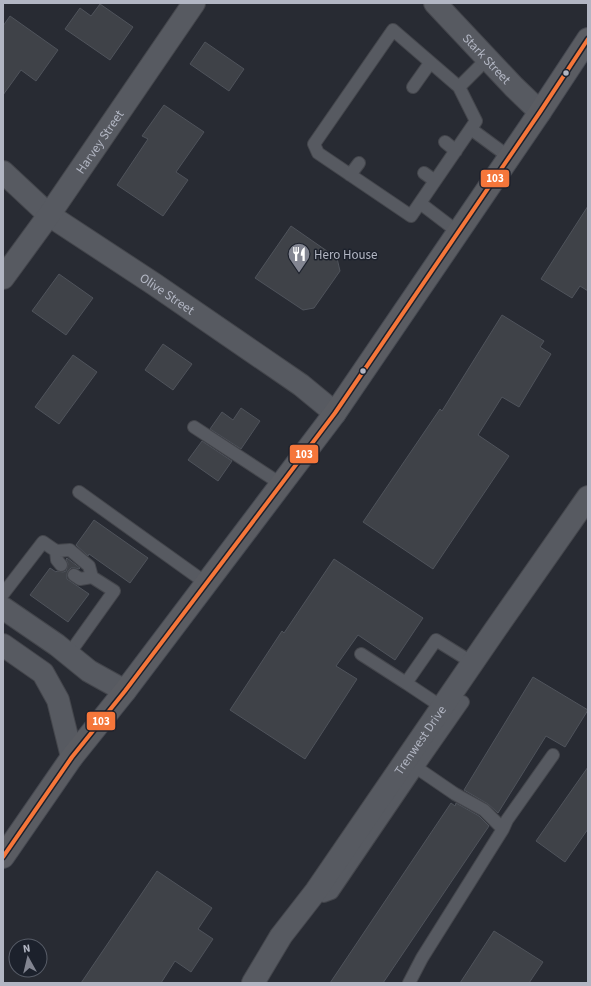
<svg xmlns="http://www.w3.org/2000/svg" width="591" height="986" font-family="'Source Sans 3',sans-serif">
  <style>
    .building { fill: #3f4248; stroke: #4f535b }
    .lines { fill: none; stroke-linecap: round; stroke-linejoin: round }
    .service-casing { stroke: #44464c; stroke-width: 14 }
    .minor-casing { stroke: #44464c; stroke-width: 24 }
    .primary-casing { stroke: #454850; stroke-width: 24 }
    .service { stroke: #575a61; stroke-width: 12 }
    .minor { stroke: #575a61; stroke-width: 22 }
    .primary { stroke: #5a5c62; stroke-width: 22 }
    .bus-1-casing { stroke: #1c212c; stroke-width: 7 }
    .bus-1 { stroke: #f5763a; stroke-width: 4 }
    .bus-dot { fill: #b2b6c3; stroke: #1c212c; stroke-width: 1.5 }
    .labels { text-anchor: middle; stroke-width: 3; stroke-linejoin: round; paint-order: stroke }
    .street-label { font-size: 13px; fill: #b2b6c3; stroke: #1c212c }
    .poi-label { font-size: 13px; fill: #b2b6c3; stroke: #1c212c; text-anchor: start }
    .line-badge { stroke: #1c212c; stroke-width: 1.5 }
    .badge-label { font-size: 11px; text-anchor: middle; font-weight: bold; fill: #fff }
  </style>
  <rect width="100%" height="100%" fill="#282b33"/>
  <path class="building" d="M100,4l33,23 -23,33 -45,-31 15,-21 11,8z
    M10,16l48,34 -22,31 -15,-11 -18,25v-69z
    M205,42l39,27 -15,22 -39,-27z
    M164,105l40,27 -28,40 12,8 -25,36 -46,-31 31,-46 -6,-3z
    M588,206v85l-8,-5 -8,12 -31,-19z
    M291,226l46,32 3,13 -26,37 -11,2 -48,-32z
    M59,274l34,24 -27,37 -34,-24z
    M502,315l42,26 -4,6 11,7 -32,53 -17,-10 -24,38 31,21 -76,113 -70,-47 77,-113 2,2z
    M163,344l29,20 -19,26 -28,-20z
    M73,355l24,17 -38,52 -24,-17z
    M241,408l19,13 -19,28 -31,-20 12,-17 11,8z
    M202,441l30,20 -14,20 -30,-21z
    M94,520l54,38 -18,25 -41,-29 -1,2 -12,-11z
    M67,558l13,10 -1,1 -4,-1h-4l-3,3 -1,3v5l22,15 -21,28 -38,-27 20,-27 6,4 1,-1 6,1 3,-1 2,-7 -2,-5z
    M334,559l89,59 -28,42 -37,-25 -22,31 21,13 -52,80 -75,-49 52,-79 2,2z
    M533,677l55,33 -23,37 -19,-11 -48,77 -10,-9 -24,-14z
    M588,767v62l-23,33 -29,-21z
    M451,803l4,3 1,-3 23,13 10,10 -106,157h-53z
    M157,871l55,37 -14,21 15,10 -22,33 -16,-11 -14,22h-80z
    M494,931l49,31 -14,21h-69z"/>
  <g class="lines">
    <g class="service-casing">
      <path id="service" d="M413,87l17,-24
        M459,87l17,34 -65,95 -93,-63 -4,-9 79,-114 66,57 28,-28
        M471,129l38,28
        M445,142l11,9
        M424,173l11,8
        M350,175l9,-12
        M420,203l38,29
        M194,427l87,57
        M79,492l127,91
        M56,551l1,9 4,5
        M74,575l6,4 12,-2
        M3,594l40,-52 13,9 14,-1 19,16 3,11 22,14 -45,63
        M361,654l45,29
        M442,707l-36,-24 30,-43 37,23
        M503,829l4,-9 46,-65
        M316,891l8,5 8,-3 85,-125 -6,-4
        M409,983l13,-25 81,-129 -19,-19 -29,-16 -38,-26 46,-66"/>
    </g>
    <g class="minor-casing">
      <g id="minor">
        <path id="s1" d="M435,3l79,84 26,25"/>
        <path id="s2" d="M3,172l46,43 105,69 147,101 34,28"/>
        <path id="s3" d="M3,278l46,-63 145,-212"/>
        <path d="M3,608l54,37 32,26 36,20"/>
        <path d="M3,645l40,28 15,27 14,57"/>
        <path id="s4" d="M253,983l28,-47 35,-45 179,-261 93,-133"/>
      </g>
    </g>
    <g class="primary-casing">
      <path id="primary" d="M3,857l69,-100 53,-66 210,-278 205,-301 48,-73"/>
    </g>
    <use href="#service" class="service"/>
    <use href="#minor" class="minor"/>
    <use href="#primary" class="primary"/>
    <g class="bus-1-casing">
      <path id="bus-1" d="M3,857l69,-100 53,-66 210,-278 205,-301 48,-73"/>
    </g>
    <use href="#bus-1" class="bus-1"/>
  </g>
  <defs>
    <g id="restaurant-pin" transform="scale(1.15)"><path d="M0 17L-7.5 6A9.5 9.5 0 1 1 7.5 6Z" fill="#828591" stroke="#1c212c"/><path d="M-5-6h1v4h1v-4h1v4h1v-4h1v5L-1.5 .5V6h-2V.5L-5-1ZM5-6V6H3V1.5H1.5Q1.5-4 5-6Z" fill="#fff"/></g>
  </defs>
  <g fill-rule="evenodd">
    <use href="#restaurant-pin" x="299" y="254"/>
  </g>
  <g class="bus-dot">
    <circle cx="566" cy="73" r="3.5"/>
    <circle cx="363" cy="371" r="3.5"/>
  </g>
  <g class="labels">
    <g class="street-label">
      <text dy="5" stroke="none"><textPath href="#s1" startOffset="76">Stark Street</textPath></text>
      <text dy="5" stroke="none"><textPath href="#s3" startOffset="167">Harvey Street</textPath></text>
      <text dy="5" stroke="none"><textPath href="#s2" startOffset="205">Olive Street</textPath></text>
      <text dy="5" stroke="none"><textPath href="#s4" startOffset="295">Trenwest Drive</textPath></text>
    </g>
    <g class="poi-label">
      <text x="314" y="259">Hero House</text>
    </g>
  </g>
  <g class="line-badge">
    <rect x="480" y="169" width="30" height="19" rx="4" fill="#f5763a"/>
    <rect x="289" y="444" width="30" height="20" rx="4" fill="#f5763a"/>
    <rect x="86" y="711" width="30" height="20" rx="4" fill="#f5763a"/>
  </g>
  <g class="badge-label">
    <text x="495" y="182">103</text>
    <text x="304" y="458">103</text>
    <text x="101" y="725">103</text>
  </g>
  <rect width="591" height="986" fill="none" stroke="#b2b6c3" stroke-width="8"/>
  <g transform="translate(28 958) rotate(352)"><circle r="19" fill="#1c212c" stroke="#585d68"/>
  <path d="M0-3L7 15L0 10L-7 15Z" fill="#828591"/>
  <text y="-6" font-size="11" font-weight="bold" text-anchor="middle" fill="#b2b6c3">N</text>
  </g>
</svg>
